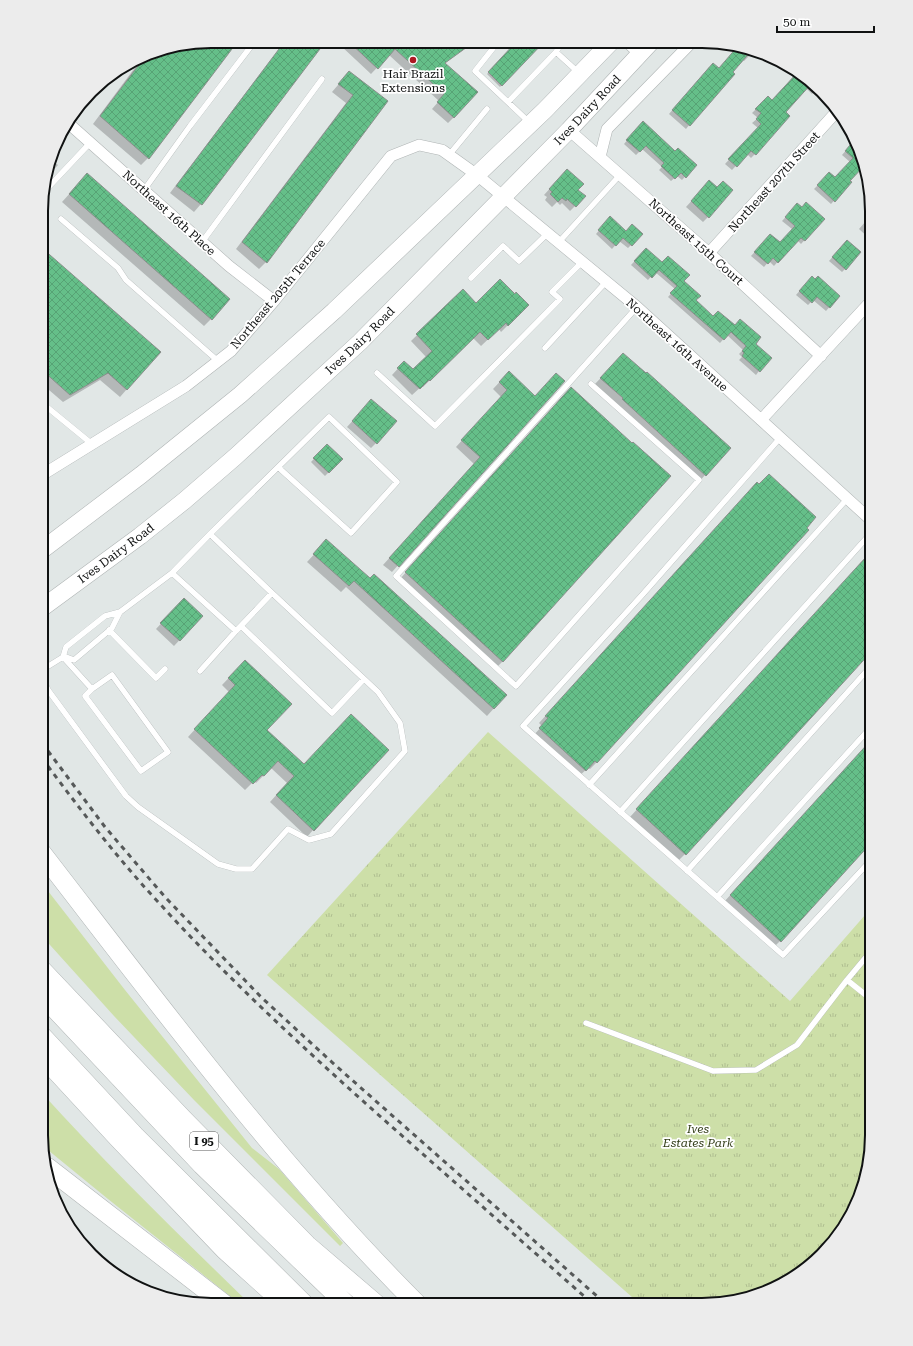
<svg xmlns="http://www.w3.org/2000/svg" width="913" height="1346" font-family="'Roboto Serif',serif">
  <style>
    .grass { fill: #cddfa8 }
    .park { fill: url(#park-tufts) }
    .shadow { fill: #0003 }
    .building { fill: url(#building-cross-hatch); stroke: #8b8f8c }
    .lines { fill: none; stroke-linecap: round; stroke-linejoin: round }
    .service-casing { stroke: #b0b5b5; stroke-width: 6 }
    .minor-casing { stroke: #b0b5b5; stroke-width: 12 }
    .primary-casing { stroke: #b0b5b5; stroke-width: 18 }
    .motorway-casing { stroke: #b0b5b5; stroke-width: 20 }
    .service { stroke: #fff; stroke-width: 5.5 }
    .minor { stroke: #fff; stroke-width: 11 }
    .primary { stroke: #fff; stroke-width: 17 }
    .motorway { stroke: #fff; stroke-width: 19 }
    .rail { stroke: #565959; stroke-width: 3; stroke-dasharray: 5 5; stroke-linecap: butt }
    .poi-dot { fill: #ad1a23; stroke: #fff; stroke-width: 1.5 }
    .labels { text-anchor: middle; stroke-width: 3.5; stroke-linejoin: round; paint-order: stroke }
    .shield { fill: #fff; stroke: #585959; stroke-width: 1 }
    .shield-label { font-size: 11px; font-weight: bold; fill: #101212 }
    .poi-label { font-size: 12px; fill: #101212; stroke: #fff }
    .street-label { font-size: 12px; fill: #101212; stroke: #fff }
    .park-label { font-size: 12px; font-style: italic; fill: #343f1a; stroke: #fff }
    .rim { fill: none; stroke: #101212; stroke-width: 2 }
  </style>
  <defs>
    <pattern id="park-tufts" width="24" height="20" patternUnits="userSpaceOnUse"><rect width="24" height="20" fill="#cddfa8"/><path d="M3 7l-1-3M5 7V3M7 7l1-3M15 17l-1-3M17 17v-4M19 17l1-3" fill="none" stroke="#afbe90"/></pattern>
    <pattern id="building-cross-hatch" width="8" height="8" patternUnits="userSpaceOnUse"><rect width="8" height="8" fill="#65bf89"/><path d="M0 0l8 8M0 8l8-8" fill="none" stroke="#57a375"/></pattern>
  </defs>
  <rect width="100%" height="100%" fill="#e1e7e6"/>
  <path class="grass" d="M41,882l84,108 127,158 27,21 64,74 -3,3 -146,-146 -80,-84 -73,-81z
    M41,1092c67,74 138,143 209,212h-10l-132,-105 -65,-53 -2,-11z"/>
  <path class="park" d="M488,732l302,269 82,-94v239l-9,44 -20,39 -29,34 -47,29 -65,13h-61l-374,-330z"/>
  <path class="shadow" d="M211,41h26l-89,117 -7,7 -48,-41 49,-66 14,-8z
    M280,41h37l-116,163 -7,8 -24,-19 113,-149z
    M343,41l78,1 7,7 7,-7h37l-27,21 9,54 -6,6 -16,-14 7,-8 -50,-46 -18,19 -31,-29z
    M517,42h25l-42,45 -13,-13z
    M729,44l25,7 -10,10 -2,-1 -56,69 -17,-15 40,-47 10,2 14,-17 -6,-6z
    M794,70l12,6 11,12 -5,6 -6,-6 -21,25 -30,41 -4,4 -4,-4 -15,16 -7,-6 33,-36 -6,-5 6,-5 -6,-5 16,-16 4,4 21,-24 -3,-3z
    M349,72l37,29 -120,161 -7,7 -23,-20 110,-146 -14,-11z
    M639,126l56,40 -13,14 -5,-4 -6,5 -12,-11 3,-3 -20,-18 -6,6 -12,-11z
    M855,140l4,6 4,19 -14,16 2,1 -20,22 -17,-15 16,-16 5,5 15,-16 -8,-7z
    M52,160l6,5 -8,9 -2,-2z
    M562,175l15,15 -2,16 -5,5 -8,-8 -2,2 -3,-3 -5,5 -7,-7 2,-3 -3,-2z
    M80,182l131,137 -7,7 -142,-124z
    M704,187l13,1 -9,29 -5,5 -17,-15z
    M794,208l30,11 -23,25 -4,-4 -23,26 -5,-5 -5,6 -13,-11 19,-21 10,9 12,-15 -10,-8z
    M872,214v27l-13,-12z
    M607,221l24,24 -3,3 -9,-7 -7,8 -16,-15z
    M844,244l1,25 -3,3 -13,-11z
    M42,249l85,140 -7,8 -20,-17 -37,22 -21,-18z
    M646,249l37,32 12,19 18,18 21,8 20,18 5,27 -3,4 -17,-15 3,-3 -3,-3 4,-4 -16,-15 -7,8 -52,-46 7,-8 -20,-17 -7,8 -17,-15z
    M809,280l30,16 -13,15 -13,-11 -5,5 -12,-10z
    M463,290l13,14 39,-9 13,10 -27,27 -2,-3 -18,17 -8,-8 -50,49 -1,-1 -10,9 -20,-20 12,-13 9,9 14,-13 -16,-17z
    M617,361l88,114 -6,7 -105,-97z
    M509,372l26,25 28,-16 -171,191 -9,-7 91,-101 -18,-17 45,-50 -8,-8z
    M564,395l-61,266 -7,7 -97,-88z
    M366,406l10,37 -5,5 -24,-21z
    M327,445l15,14 -17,17 -14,-14z
    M750,490l-153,272 -7,7 -2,-1 -10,9 -45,-41 9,-10 -3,-3z
    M320,548l186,147 -19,21 -141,-129 -5,5 -34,-30z
    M859,565l-174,289 -7,7 -48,-44z
    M179,604l23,12 -28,30 -18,-17z
    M245,661l21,69 38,36 9,64 -6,7 -37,-35 17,-19 -16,-15 -15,15 -2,-2 -9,9 -57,-53 41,-45 -7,-7z
    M872,740l-92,201 -7,7 -50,-45z
    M81,1240l12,10 -3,3 -10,-11z"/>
  <path class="building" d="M211,41h27l-89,118 -49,-43 44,-58 12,-8z
    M285,41h41l-124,164 -26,-19z
    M348,41l126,1 -29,21 33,29 -24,26 -17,-16 7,-8 -49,-45 -17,20z
    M516,42h28l-42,44 -14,-14z
    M738,46l14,4 -19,22 2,2 -45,52 -18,-16 41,-47 6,5z
    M349,71l39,30 -121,162 -25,-21 111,-147 -15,-11z
    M798,72l8,4 6,7 -26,29 4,4 -34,39 -5,-4 -14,16 -9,-8 33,-35 -5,-5 5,-6 -6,-4 13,-13 4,4z
    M643,121l32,30 3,-3 19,17 -11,13 -5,-5 -6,6 -14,-13 3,-3 -18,-17 -6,6 -14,-12z
    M855,139l4,7 4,21 -13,14 2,1 -17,20 -18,-17 12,-13 6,5 18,-19 -8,-7z
    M567,169l17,15 -6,6 8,6 -10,11 -9,-8 -1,2 -4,-3 -4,4 -8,-8 2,-2 -3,-3z
    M87,173l143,126 -18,21 -143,-126z
    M709,180l8,7 6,-6 10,9 -24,28 -18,-17z
    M806,202l19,17 -20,22 -4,-3 -23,25 -5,-5 -5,6 -14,-12 16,-18 10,8 15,-16 -10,-9 12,-14 5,4z
    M610,216l16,15 6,-7 11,10 -11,12 -9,-8 -7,8 -18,-16z
    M847,240l14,12 -15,18 -14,-13z
    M42,248l119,104 -34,38 -19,-17 -38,22 -28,-25z
    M646,248l16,14 6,-6 22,19 -6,6 17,15 -5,4 17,16 5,-5 17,14 5,-6 21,18 -5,7 16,14 -12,14 -18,-16 2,-3 -2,-2 4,-5 -15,-14 -7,8 -54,-47 7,-7 -18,-16 -7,8 -18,-17z
    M812,276l3,3 3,-3 22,20 -10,12 -13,-11 -5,6 -13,-12z
    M500,279l15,15 1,-2 13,13 -21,21 -2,-3 -18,17 -8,-8 -50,49 -1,-1 -9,9 -23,-21 7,-7 9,8 19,-18 -16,-17 47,-45 13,14z
    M623,353l23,20 1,-1 84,76 -25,28 -84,-77 1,-1 -23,-20z
    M509,371l26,25 21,-23 9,8 -166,186 -10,-9 91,-101 -19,-17 46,-50 -8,-8z
    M571,387l61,56 1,-1 38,34 -168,186 -98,-90z
    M371,399l26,22 -20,23 -25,-23z
    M327,444l16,15 -14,14 -16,-15z
    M769,474l47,43 -9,11 2,2 -212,233 -2,-2 -9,10 -47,-43 9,-10 -3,-2 212,-234 2,2z
    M326,539l44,39 4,-4 133,121 -13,14 -140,-128 -5,5 -36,-32z
    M866,557l6,5v89l-186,204 -50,-46z
    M184,598l19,18 -23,25 -20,-18z
    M245,660l47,44 -25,26 37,34 47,-50 38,36 -75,81 -38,-36 18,-19 -16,-15 -14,15 -2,-1 -9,9 -59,-55 41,-44 -7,-7z
    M872,739v103l-91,100 -51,-47z"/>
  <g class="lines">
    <g class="service-casing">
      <path id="service" d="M498,42l-23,29 54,51
        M556,52l22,20
        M508,102l48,-50 6,-10
        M70,125l28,-41
        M449,155l38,-46
        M144,190l46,-64 65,-85
        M42,194l48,-51
        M61,219l57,49 8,12 92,81
        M202,242l120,-163
        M558,243l62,-68
        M471,278l32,-32 16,15 28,-27
        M545,348l61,-66
        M377,373l58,53 125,-127 -8,-7 30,-30
        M591,384l108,96 -183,206 -120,-110 241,-269
        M42,403l50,41
        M780,438l-137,156 -120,132 260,229 89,-96
        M210,534l62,59
        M241,626l91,87 32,-34
        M109,630l47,48 9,-9
        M63,657l29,32 -7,7 56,75 27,-19 -56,-77 -20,14
        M66,657l8,3 38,-32 8,-16
        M42,670l21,-13 3,-10 39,-31 15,-4 52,-39 38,-39 119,-117 68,65 -46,51 -72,-65
        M200,671l36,-40
        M42,677l6,13 78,106 12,11 80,57 18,5h16l36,-40 21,11 22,-6 74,-83 -5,-28 -22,-31 -106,-99 -36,38 -64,-58
        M589,785l258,-286
        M620,812l252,-280
        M687,871l185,-206
        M717,897l155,-171
        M847,980l25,20
        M586,1023l127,48 43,-1 41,-25 50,-65 25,-30"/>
    </g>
    <g class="minor-casing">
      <path id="minor" d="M627,42l13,12
        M67,122l162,144 45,35
        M569,130l140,123 112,103
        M600,157l7,-28 85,-87
        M709,253l129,-143
        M761,420l111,-120
        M42,475l144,-89 45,-35 43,-50 117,-145 28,-11 23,5 35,25 160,132 235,214"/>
    </g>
    <g class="primary-casing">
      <g id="primary">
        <path d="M42,550l99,-75 99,-80 94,-84 211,-201 66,-68"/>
        <path id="s1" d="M42,608l98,-72 44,-35 51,-44 125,-115 209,-212 82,-88"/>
      </g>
    </g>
    <g class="motorway-casing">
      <path id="motorway" d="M41,852c120,155 237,313 376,452
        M41,969l142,150 124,126 69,59
        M41,994l161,171 144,139
        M41,1035l94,101 169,168
        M46,1060l72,78 107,112 60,54
        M47,1167l177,137"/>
    </g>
    <use href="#service" class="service"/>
    <use href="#minor" class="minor"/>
    <use href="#primary" class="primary"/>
    <use href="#motorway" class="motorway"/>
    <path class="rail" d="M42,743l63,84 60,70 96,100 74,68 272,240
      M42,758c37,50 75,100 118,146 72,79 151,151 231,222 68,60 135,119 203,179"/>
  </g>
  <circle class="poi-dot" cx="413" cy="60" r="4"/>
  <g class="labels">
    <rect class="shield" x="190" y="1132" width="28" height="18" rx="3"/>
    <g class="shield-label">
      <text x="204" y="1145">I 95</text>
    </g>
    <g class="poi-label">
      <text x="413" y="78">Hair Brazil<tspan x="413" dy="14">Extensions</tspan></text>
    </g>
    <g class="street-label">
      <text dy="4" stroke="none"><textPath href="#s1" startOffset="740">Ives Dairy Road</textPath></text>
      <text transform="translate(774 182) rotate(-48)" y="4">Northeast 207th Street</text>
      <text transform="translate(169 213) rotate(42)" y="4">Northeast 16th Place</text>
      <text transform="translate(696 242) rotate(42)" y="4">Northeast 15th Court</text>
      <text transform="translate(278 294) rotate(-50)" y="4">Northeast 205th Terrace</text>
      <text dy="4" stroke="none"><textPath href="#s1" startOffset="416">Ives Dairy Road</textPath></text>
      <text transform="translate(677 345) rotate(42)" y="4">Northeast 16th Avenue</text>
      <text dy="4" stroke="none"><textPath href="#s1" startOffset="92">Ives Dairy Road</textPath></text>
    </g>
    <g class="park-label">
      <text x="698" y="1133">Ives<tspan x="698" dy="14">Estates Park</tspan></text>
    </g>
  </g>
  <path d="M0 0H913V1346H0ZM211 48H702A163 163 0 0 1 865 211V1135A163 163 0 0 1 702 1298H211A163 163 0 0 1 48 1135V211A163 163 0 0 1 211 48Z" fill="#ececec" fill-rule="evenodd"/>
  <path class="rim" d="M211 48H702A163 163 0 0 1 865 211V1135A163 163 0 0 1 702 1298H211A163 163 0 0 1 48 1135V211A163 163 0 0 1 211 48Z"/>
  <path d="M777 26v6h97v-6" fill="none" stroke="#101212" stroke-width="2"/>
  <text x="783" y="26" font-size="12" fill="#101212" stroke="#ffffff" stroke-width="3" paint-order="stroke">50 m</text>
</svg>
